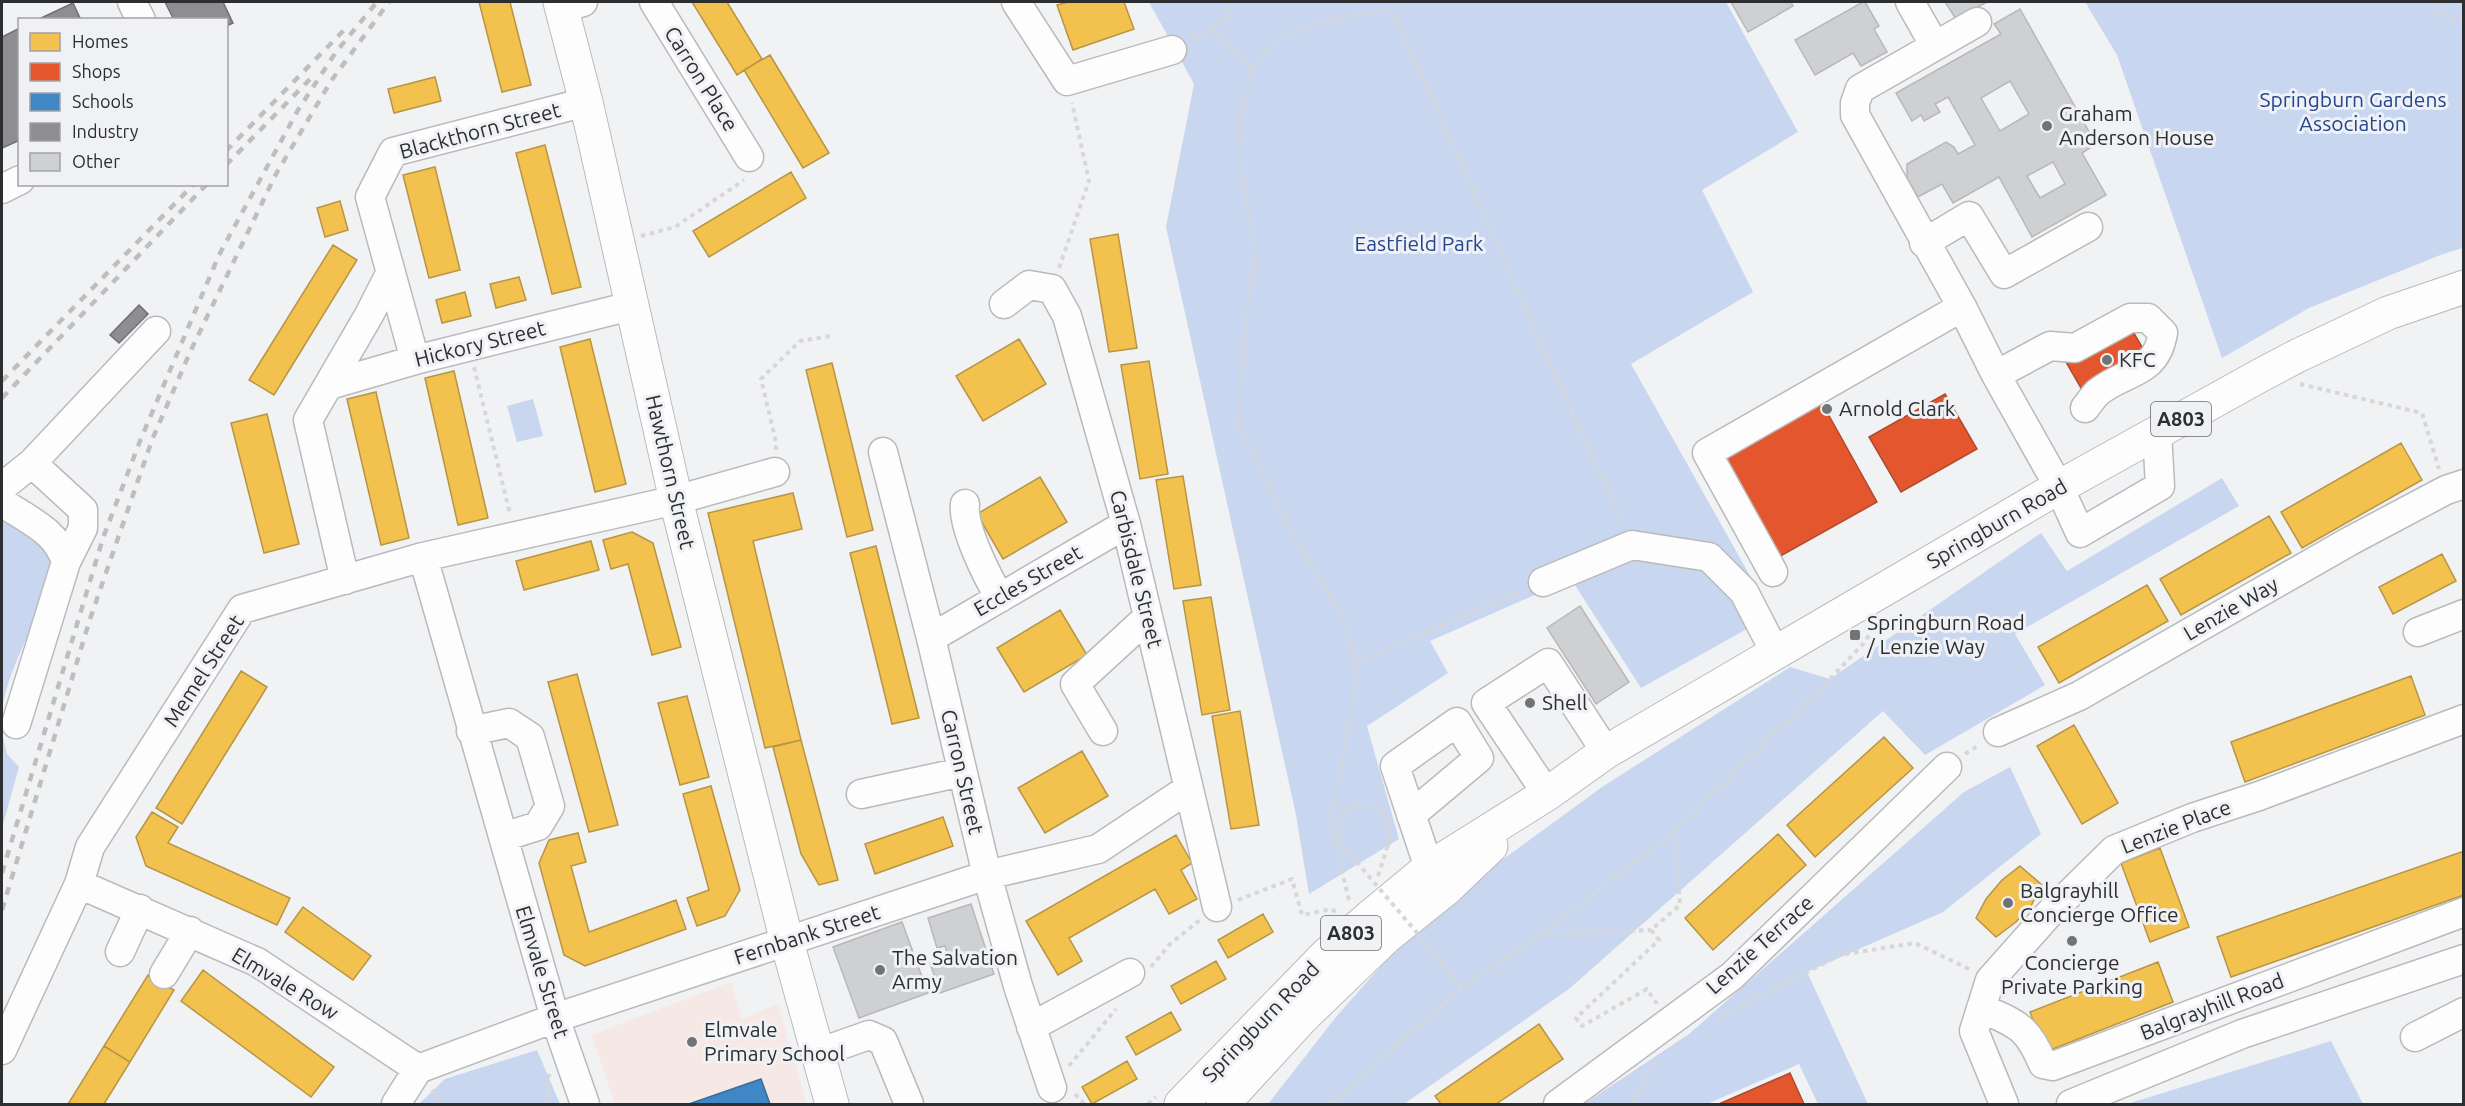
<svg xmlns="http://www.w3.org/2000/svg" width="2465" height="1106" font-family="Ubuntu,sans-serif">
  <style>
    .education { fill: #f6e9e5 }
    .green { fill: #c8d6f0 }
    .homes { fill: #f2c14e; stroke: #b79545; stroke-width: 1.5 }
    .shops { fill: #e4572e; stroke: #ad4b2e; stroke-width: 1.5 }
    .schools { fill: #3f88c5; stroke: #3a6d98; stroke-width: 1.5 }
    .industry { fill: #8d8d92; stroke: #707074; stroke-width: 1.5 }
    .building { fill: #cfd0d2; stroke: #b8b8ba; stroke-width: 1.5; fill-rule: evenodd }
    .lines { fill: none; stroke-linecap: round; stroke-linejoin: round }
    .minor-casing { stroke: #bababc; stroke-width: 31 }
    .major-casing { stroke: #bababc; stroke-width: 35 }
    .path { stroke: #d7d7d8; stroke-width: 4; stroke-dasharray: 4.5 4.5; stroke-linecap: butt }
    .minor { stroke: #fdfdfd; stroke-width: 28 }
    .major { stroke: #fdfdfd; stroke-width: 33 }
    .rail { stroke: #bebebf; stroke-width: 4.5; stroke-dasharray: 8 8; stroke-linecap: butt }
    .path-bridge { stroke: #d7d7d8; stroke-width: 4; stroke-dasharray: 4.5 4.5; stroke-linecap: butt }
    .poi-dot { fill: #727374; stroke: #f0f1f5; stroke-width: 2 }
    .labels { text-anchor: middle; stroke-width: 6; stroke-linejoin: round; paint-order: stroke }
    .shield { fill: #f0f1f5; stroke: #68686a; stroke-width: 1.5 }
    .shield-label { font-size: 20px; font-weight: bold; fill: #2d2e2f }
    .street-label { font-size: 21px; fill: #2d2e2f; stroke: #f0f1f5 }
    .park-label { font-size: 21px; fill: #244692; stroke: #f0f1f5 }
    .poi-label { font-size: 21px; fill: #2d2e2f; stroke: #f0f1f5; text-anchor: start }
  </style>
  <rect width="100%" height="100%" fill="#f1f2f4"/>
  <path class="education" d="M731,982l11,37 36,-15 29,100h-192l-24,-69z"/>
  <path class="green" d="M1149,2h577l72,130 -96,58 51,102 -122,72 141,251 -131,73 -70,-109 -141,62 18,32 -81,53 32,113 -90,55 -13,-79 -130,-588 28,-143z
    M2085,2h378v246l-20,6 -134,54 -87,50 -105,-303z
    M533,399l10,37 -26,6 -10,-36z
    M2222,478l17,28 -224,128 30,51 -120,70 -42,-44 -314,278 -165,115h-136l68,-87 88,-100 178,-130 188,-120 40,12 211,-146 26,38z
    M2,513l28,17 24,31c-8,52 -44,96 -52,149z
    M2,733l5,21 12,13 -17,61z
    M2010,767l31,67 -98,78 -136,60 61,132h-50l-19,-40 -92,40h-123l105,-70 275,-242z
    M2331,1041l32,63h-236z
    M537,1050l23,54h-141l26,-25z"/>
  <path class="homes" d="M479,2h31l21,83 -29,7z
    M692,2h35l35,57 -25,16z
    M1068,2h56l10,27 -61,21 -16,-45z
    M770,55l59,98 -26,15 -59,-98z
    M435,77l6,24 -47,12 -6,-24z
    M545,145l36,142 -29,7 -36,-141z
    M435,167l25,103 -31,8 -26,-103z
    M791,172l15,26 -97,59 -16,-26z
    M340,201l8,29 -23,7 -8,-29z
    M1118,234l19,114 -28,4 -19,-113z
    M333,245l24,15 -83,135 -25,-15z
    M519,277l7,23 -30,8 -6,-24z
    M465,292l6,24 -29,7 -6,-23z
    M590,339l36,145 -31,8 -35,-145z
    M1019,339l27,45 -63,37 -27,-45z
    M1149,361l19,113 -28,5 -19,-114z
    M832,363l41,167 -26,7 -41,-167z
    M454,371l34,147 -30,7 -33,-147z
    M376,392l33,146 -28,7 -34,-146z
    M267,414l32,130 -35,9 -33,-130z
    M2401,443l21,37 -120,68 -21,-36z
    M1183,476l18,109 -27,4 -18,-109z
    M1040,477l27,45 -64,37 -26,-45z
    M793,493l9,36 -49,12 48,199 -36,8 -57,-235z
    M2269,516l22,37 -110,62 -21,-36z
    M632,532l21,11 28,104 -29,8 -24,-91 -17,5 -8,-29z
    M591,541l8,29 -75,20 -8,-29z
    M876,546l43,172 -27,6 -42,-171z
    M2442,554l14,27 -63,33 -14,-27z
    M2147,585l21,36 -109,62 -21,-36z
    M1211,597l19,113 -28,5 -19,-114z
    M1060,610l27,45 -63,37 -27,-44z
    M241,671l26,16 -85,137 -26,-16z
    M577,674l41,151 -29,7 -41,-150z
    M2411,676l14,39 -180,67 -14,-40z
    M687,696l22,81 -29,8 -22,-82z
    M1240,711l19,114 -28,4 -19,-113z
    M2074,725l44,78 -36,21 -45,-78z
    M1884,737l29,31 -98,89 -28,-32z
    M801,740l37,140 -19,5 -18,-31 -28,-107z
    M1082,751l26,45 -63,37 -27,-45z
    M711,786l29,104 -15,26 -28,10 -10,-28 22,-8 -26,-96z
    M152,812l26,15 -10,16 122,55 -13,27 -131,-59 -10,-29z
    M943,817l10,29 -78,28 -10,-30z
    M578,833l8,29 -15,4 18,66 87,-32 10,29 -101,37 -21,-11 -25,-92 10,-23z
    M1778,834l28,31 -93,85 -28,-32z
    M1176,835l16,28 -11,7 16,29 -28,15 -14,-25 -86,49 13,23 -24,14 -32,-54z
    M2160,848l29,79 -39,15 -29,-79z
    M2464,851v44l-233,82 -14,-40z
    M2020,866l22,19 -11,21 -15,16 -20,15 -20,-19 10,-19 16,-19z
    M303,907l68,49 -18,24 -68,-48z
    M1263,914l10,18 -45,26 -10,-18z
    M1216,961l10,18 -45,25 -10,-18z
    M2158,962l15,40 -128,50 -15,-40z
    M203,970l131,97 -23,30 -130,-96z
    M148,975l26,15 -44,72 -26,-16z
    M1171,1012l10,18 -45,25 -10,-18z
    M1539,1024l24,35 -67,45h-55l-6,-8z
    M104,1046l26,16 -26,42h-36z
    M1127,1061l10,18 -45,25 -10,-17z"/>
  <path class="shops" d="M2129,325l19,32 -63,38 -19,-33z
    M1945,394l32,55 -76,43 -32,-55z
    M1822,403l55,99 -102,57 -56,-99z
    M1790,1073l14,31h-85z"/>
  <path class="schools" d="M761,1079l9,25h-81z"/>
  <path class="industry" d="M165,2h58l10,21 -7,3v-6h-52z
    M73,3l8,17h-44z
    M20,28v112l-18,8v-111z
    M139,305l9,9 -29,29 -9,-8z"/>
  <path class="building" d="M1731,2h60l2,4 -45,26z
    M1863,2h2l14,24 -5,3 13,23 -26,14 -8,-13 -38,22 -20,-35z
    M1945,2h42l-31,17z
    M2020,9l76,135 -14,9 24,42 -74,42 -33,-60 -46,26 -11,-19 -24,13 -11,-18v-15l39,-22 8,5 4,7 17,-9 -27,-48 -13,7 5,8 -16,9 -3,-6 -9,6 -16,-28 105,-59 -7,-10zM2010,81l19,33 -29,17 -19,-33zM2053,162l12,22 -25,14 -13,-22z
    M1580,606l49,76 -33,22 -49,-76z
    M971,904l23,70 -54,19 -10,-30 18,-6 -3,-11 -8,2 -9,-30z
    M902,922l26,71 -69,25 -26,-71z"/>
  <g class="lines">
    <g class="minor-casing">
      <path id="minor" d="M132,2l9,18
        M654,2l95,155
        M1016,2l51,79 105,-31
        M1910,2l25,44
        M562,8l21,-6
        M1977,22l-117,67 -5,14v12l107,192 34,68 63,112 21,46 80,-47 -3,-54
        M2,189l18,-9
        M1924,243l45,-27 35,58 84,-47
        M1004,304l25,-19 23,4 15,27 59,208 91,383
        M415,360l-45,-163 23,-45 193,-50
        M1996,375l54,-29 25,2 55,-30h18l15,15c-7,43 -39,37 -66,60 -4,4 -8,10 -12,15
        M329,385l86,-25 216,-54
        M883,452l48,186 56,237 31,111 34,102
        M2,487l30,-24 124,-132
        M2,504l4,1c26,17 51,27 60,57
        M965,504c-3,23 23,74 35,94
        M423,557l132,461 30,86
        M1773,572l-66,-119 255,-146
        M345,580l-37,-160 61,-105 22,-43
        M1543,582l89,-37 77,12 35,35 31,60
        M2418,632l46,-18
        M931,638l195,-114
        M16,724l50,-162 17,-34v-18l-51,-47
        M471,731l38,-8 21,14 20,69 -12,20 -35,11
        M1103,731l-28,-47 73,-67
        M1998,732l81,-36 271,-155 96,-51 18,-6
        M861,794l101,-22
        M1547,794l-61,-91 62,-40 58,89
        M1411,815l68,-57 -22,-36 -62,44 34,102
        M79,884l178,78 161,107
        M120,952l20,-43
        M164,974l26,-43
        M1981,1008c36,16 46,18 62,56l10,2 411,-154
        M1031,1027l99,-54
        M2415,1037l49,-25
        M2,1050l77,-166 11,-37 152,-238 181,-52 253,-57 99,-28
        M818,1053l51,-18 14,6 26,63
        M418,1069l137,-51 432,-143 111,-26 90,-60
        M396,1104l22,-35
        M1558,1104l174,-128 215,-209
        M2004,1104l-30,-73 16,-51 57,-64 67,-66 78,-32 67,-22 205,-77
        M2071,1104l171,-70 222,-75"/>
    </g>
    <g class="major-casing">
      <path id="major" d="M560,2l26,100 90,398 111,442 45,162
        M1181,1104l145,-149 45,-39 58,-48 118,-74 59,-42 453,-265 202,-112 36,-19 91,-43 76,-26
        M1223,1104l79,-86 84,-81 60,-48 45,-43"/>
    </g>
    <path class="path" d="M2432,2l4,10 28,8
      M1210,30l17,-11 6,-17
      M1192,39l18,-9 42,38
      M641,236l34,-9 69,-47
      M1059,268l30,-87 -17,-78
      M474,367l36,147
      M2300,384l122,29 17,56
      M776,450v-8l-15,-63 39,-38 30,-5
      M1357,662l164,-71
      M1965,754l14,-9
      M1378,876l9,-28
      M1238,900l54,-21 10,36 29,-6 5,3
      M1349,900l-19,-78 23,-115 4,-45 -11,-40 -52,-85 -55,-111 6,-99 11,-76 -14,-70 -2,-58 12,-55 22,-27 44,-20 74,-12 230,515
      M1540,935l111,-5
      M1441,961l21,26
      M1151,967l19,-23 30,-24
      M1657,1004l-10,-15 -65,37 -6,-8 83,-78 -8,-10 29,-25 -5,-74
      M1717,1019l123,-64 75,-12 56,27
      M1069,1066l47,-57
      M432,1090l10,14
      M1075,1094l9,10
      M548,1104v-27l2,-3
      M1148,1104l8,-7
      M1331,1104l131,-117 78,-52 135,-104 155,-152 33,-35 13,-19
      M1632,1104l25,-43"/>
    <use href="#minor" class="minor"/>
    <use href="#major" class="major"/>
    <path class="rail" d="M226,151l122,-125
      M226,165l89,-91
      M2,381l192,-197
      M2,398l205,-214
      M2,873l101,-335 37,-97 79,-186 79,-145 38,-58 41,-50
      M2,910l88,-291 62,-179 39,-90 85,-176 55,-93 58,-79"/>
    <path class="path-bridge" d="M1387,848c21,-55 -67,-60 -43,-1l97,114"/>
  </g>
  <g class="poi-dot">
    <circle cx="2047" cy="126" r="6"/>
    <circle cx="2107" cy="360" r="6"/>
    <circle cx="1827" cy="409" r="6"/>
    <rect x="1849" y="629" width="12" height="12" rx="3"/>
    <circle cx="1530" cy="703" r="6"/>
    <circle cx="2008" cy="903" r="6"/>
    <circle cx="2072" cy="941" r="6"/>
    <circle cx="880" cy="970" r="6"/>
    <circle cx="692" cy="1042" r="6"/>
  </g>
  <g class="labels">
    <g class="shield">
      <rect x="2151" y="402" width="60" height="34" rx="4.5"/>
      <rect x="1321" y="916" width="60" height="34" rx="4.5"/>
    </g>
    <g class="shield-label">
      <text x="2181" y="426">A803</text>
      <text x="1351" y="940">A803</text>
    </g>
    <g class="street-label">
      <text transform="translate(701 79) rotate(58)" y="7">Carron Place</text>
      <text transform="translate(480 131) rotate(-15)" y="7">Blackthorn Street</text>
      <text transform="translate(480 344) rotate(-14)" y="7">Hickory Street</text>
      <text transform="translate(670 472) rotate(77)" y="7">Hawthorn Street</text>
      <text transform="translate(1997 524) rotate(-30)" y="7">Springburn Road</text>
      <text transform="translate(1136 569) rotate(76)" y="7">Carbisdale Street</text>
      <text transform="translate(1028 581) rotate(-30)" y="7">Eccles Street</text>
      <text transform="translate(2231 609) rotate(-30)" y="7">Lenzie Way</text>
      <text transform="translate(204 671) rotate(-57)" y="7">Memel Street</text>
      <text transform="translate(962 772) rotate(77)" y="7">Carron Street</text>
      <text transform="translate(2176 827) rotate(-21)" y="7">Lenzie Place</text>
      <text transform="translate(807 935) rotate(-18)" y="7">Fernbank Street</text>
      <text transform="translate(1760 945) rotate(-42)" y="7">Lenzie Terrace</text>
      <text transform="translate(542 972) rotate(73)" y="7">Elmvale Street</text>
      <text transform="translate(285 984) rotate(31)" y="7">Elmvale Row</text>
      <text transform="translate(2212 1007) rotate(-21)" y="7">Balgrayhill Road</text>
      <text transform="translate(1261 1022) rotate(-46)" y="7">Springburn Road</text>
    </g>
    <g class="park-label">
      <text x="2353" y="107">Springburn Gardens<tspan x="2353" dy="24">Association</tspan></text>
      <text x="1419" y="251">Eastfield Park</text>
    </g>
    <g class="poi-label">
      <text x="2059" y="121">Graham<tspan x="2059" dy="24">Anderson House</tspan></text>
      <text x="2119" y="367">KFC</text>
      <text x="1839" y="416">Arnold Clark</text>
      <text x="1867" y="630">Springburn Road<tspan x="1867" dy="24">/ Lenzie Way</tspan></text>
      <text x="1542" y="710">Shell</text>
      <text x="2020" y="898">Balgrayhill<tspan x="2020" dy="24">Concierge Office</tspan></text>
      <text x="892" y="965">The Salvation<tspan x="892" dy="24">Army</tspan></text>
      <text x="2072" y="970" text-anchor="middle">Concierge<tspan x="2072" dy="24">Private Parking</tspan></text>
      <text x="704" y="1037">Elmvale<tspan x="704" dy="24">Primary School</tspan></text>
    </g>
  </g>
  <rect width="2465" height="1106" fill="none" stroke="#2d2e2f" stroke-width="6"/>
  <rect x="18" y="18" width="210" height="168" fill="#f0f1f5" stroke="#a2a3a6" stroke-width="1.5"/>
  <rect x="30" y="33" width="30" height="18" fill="#f2c14e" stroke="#a2a3a6" stroke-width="1.5"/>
  <text x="72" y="48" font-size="18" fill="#2d2e2f">Homes</text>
  <rect x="30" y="63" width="30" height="18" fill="#e4572e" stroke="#a2a3a6" stroke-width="1.5"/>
  <text x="72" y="78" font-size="18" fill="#2d2e2f">Shops</text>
  <rect x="30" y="93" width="30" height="18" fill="#3f88c5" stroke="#a2a3a6" stroke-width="1.5"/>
  <text x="72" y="108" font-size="18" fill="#2d2e2f">Schools</text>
  <rect x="30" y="123" width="30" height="18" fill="#8d8d92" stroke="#a2a3a6" stroke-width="1.5"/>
  <text x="72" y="138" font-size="18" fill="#2d2e2f">Industry</text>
  <rect x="30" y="153" width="30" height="18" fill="#cfd0d2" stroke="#a2a3a6" stroke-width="1.5"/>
  <text x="72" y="168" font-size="18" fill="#2d2e2f">Other</text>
</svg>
